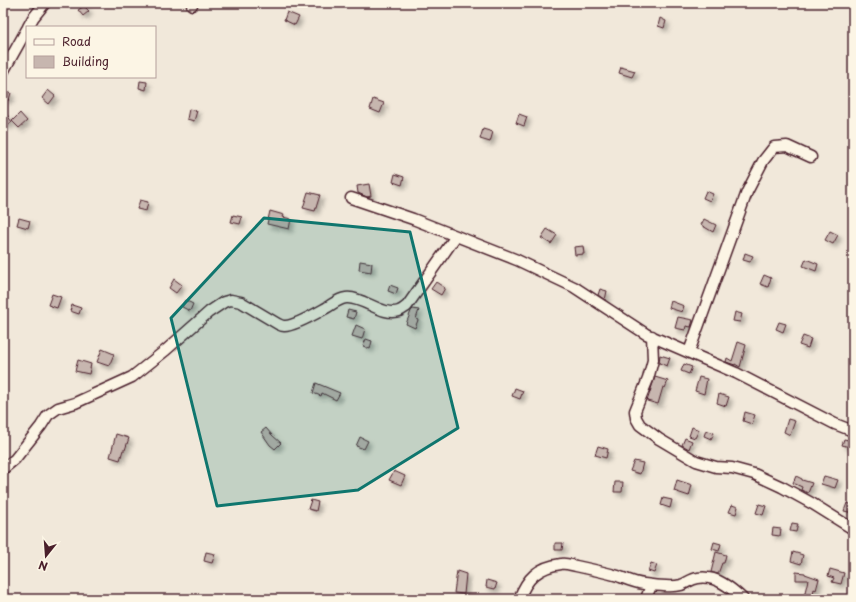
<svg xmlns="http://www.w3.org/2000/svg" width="856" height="602" font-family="'Playpen Sans',sans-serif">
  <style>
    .building { fill: #c7b6af; stroke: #4a1f2b; filter: url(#shadow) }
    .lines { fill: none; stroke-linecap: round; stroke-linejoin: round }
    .minor-casing { stroke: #4a1f2b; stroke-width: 13 }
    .minor { stroke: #fcf5e5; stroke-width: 10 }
    .marked { fill: #0f766e; fill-opacity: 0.2; stroke: #0f766e; stroke-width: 3; stroke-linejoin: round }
  </style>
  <defs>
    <filter id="shadow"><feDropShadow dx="3.5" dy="3.5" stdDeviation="2" flood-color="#0004"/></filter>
  </defs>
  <rect width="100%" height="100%" fill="#f1e8da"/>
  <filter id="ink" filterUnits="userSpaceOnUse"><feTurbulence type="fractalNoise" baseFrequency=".025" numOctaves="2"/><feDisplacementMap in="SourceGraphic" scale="8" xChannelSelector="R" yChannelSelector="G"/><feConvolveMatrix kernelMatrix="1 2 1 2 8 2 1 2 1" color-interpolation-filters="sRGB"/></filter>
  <g filter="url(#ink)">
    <path class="building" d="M84,6l5,5 -6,5 -5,-6z
      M287,12l12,5 -4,8 -11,-5z
      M660,18l6,3 -2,7 -6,-2z
      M621,67l14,4 -3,6 -13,-4z
      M140,81l7,1 -1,8 -7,-2z
      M48,90l7,6 -6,8 -7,-6z
      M3,91l8,2 -2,7 -6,-1z
      M373,99l11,4 -4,10 -10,-4z
      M189,109l8,2 -3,10 -7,-2z
      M20,113l7,8 -8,7 -7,-7z
      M519,114l8,3 -3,9 -8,-3z
      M7,115l5,7 -5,4 -4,-4v-4z
      M483,129l10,3 -3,10 -10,-3z
      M395,174l9,3 -2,8 -9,-3z
      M369,184l2,12 -4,1 -9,-4 -1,-7z
      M706,191l7,3 -3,7 -7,-3z
      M308,192l12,3 -5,16 -12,-3z
      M140,200l8,2 -2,9 -9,-2z
      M270,211l14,4 -1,2 8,2 -2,10 -22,-5z
      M233,215l9,2 -2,7 -9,-2z
      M19,218l11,3 -2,7 -11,-3z
      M704,219l12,6 -3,7 -12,-7z
      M547,229l10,6 -6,9 -10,-6z
      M830,231l8,4 -5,9 -8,-4z
      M583,246l1,8 -9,1 -1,-8z
      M745,253l8,3 -3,6 -7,-2z
      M806,259l12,5 -2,7 -13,-5z
      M360,261l12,2 -1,9 -12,-2z
      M764,275l7,3 -3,9 -8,-3z
      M174,279l8,6 -6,8 -7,-5z
      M436,282l9,6 -4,7 -10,-6z
      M390,285l8,3 -2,6 -8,-3z
      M600,289l7,2 -2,9 -7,-5z
      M52,294l9,3 -4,11 -9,-3z
      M185,300l8,4 -3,7 -8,-4z
      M671,301l13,5 -2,6 -13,-4z
      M72,305l9,3 -2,6 -9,-3z
      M413,309l6,1 -3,9 2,1 -3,8 -9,-4 5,-13z
      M348,310l8,2 -2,7 -8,-2z
      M735,312l7,2 -2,8 -7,-1z
      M678,317l15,3 -2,7 -5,-1 -1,4 -10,-2z
      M779,322l7,2 -3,8 -7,-3z
      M356,325l9,4 -3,10 -10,-3z
      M803,336l8,3 -3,9 -9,-3z
      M366,339l6,2 -2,8 -7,-3z
      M738,342l8,3 -6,22 -5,-3v1l-9,-3 1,-4 5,3z
      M102,349l12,5 -5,12 -12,-4z
      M660,355l10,3 -3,8 -8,-3z
      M78,360l13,4 -2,10 -14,-3z
      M684,364l8,3 -3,7 -8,-3z
      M655,377l13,4 -3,7 -2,-1 -5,17 -11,-3z
      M699,377l8,2 -3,15 -9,-3z
      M316,383l24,10 -4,7 -14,-7 -1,3 -8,-3z
      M515,388l8,3 -3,8 -8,-3z
      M719,394l10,3 -3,9 -9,-3z
      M745,412l10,3 -3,9 -9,-3z
      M788,419l7,2 -5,14 -6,-3z
      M692,427l7,3 -4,8 -6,-2z
      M266,428l6,7 9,8 -6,6 -5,-4 -9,-13z
      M706,430l8,3 -3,6 -7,-3z
      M116,434l13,4 -4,12h-2l-3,10 -10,-3z
      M360,437l8,4 -4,8 -8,-3z
      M685,438l7,3 -3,8 -7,-4z
      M844,439l9,2v7l-11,-3z
      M598,446l10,3 -2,9 -11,-3z
      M634,461l9,2 -3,11 -10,-3z
      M394,471l11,5 -4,9 -12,-5z
      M796,476l6,3v1l10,3 -4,10 -7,-3 1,-3 -9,-4z
      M824,476l14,4 -3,8 -14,-4z
      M677,480l15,5 -3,11 -15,-5z
      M615,482h8l-1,10h-8z
      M663,498l9,2 -2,8 -9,-3z
      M311,500l7,2 -2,9 -8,-2z
      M847,503l6,2v8l-9,-2z
      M759,504l7,2 -3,9 -7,-2z
      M732,505l6,2 -2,7 -7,-2z
      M792,523l6,1 -2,8 -6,-1z
      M773,528l8,1 -1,7 -8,-1z
      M714,542l7,2 -2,7 -7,-2z
      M555,543h8l-1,7h-7z
      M206,552l9,2 -3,9 -8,-2z
      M716,552l10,3 -2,8h-2l-4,11 -7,-2z
      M793,552l10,3 -2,9 -10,-3z
      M651,563l6,2 -3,8 -6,-2z
      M830,569l14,4 -3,11 -9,-2 2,-4 -6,-2z
      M457,571l9,3 -2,20 -10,-1z
      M796,572l9,1v1l14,5 -3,11 -2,-1 -2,9 -8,-2 4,-16h-12z
      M487,580l10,3 -2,6 -9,-2z"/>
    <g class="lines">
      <g class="minor-casing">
        <path id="minor" d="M192,5v-2
          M28,27l5,-9 12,-15
          M3,72l24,-43
          M351,198l62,21 104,41 57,27 72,47 90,39 99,51 18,7
          M652,336l1,24 -5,19 -13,32 1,7 4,7 19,14 37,22 20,6 16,1 22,6 28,13 31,17 40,25
          M689,352l58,-160 16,-31 11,-14 13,-1 24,11
          M3,469l12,-10 26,-33 7,-11 10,-7 17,-5 57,-26 34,-27 43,-38 15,-10 7,-2 10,2 37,22c2,1 4,2 6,2 9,1 33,-13 42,-18 7,-4 12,-9 20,-10 16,-2 37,19 53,13 3,-1 5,-3 8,-5l49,-70
          M519,599c8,-21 19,-32 42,-35 4,-1 10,1 15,2 14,3 28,6 42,10 8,3 17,7 26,8 10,1 27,4 37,1 6,-2 10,-6 17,-7 18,-3 33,10 45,21
          M646,599l5,-14"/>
      </g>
      <use href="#minor" class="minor"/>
    </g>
  </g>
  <path class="marked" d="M264,218l146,14 48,196 -100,62 -141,16 -46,-188z"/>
  <rect width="856" height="602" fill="none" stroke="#fcf5e5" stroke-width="16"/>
  <rect x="8" y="8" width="840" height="586" fill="none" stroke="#4a1f2b" stroke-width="1.5" filter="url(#ink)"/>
  <rect x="26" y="26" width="130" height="52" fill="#fcf5e5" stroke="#b59f9b"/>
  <rect x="34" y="39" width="20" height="6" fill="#fcf5e5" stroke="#b59f9b"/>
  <text x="62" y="46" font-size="12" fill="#4a1f2b">Road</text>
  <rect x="34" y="56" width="20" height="12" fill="#c7b6af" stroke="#b59f9b"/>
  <text x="62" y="66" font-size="12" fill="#4a1f2b">Building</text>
  <g transform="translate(46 556) rotate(197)" stroke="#fcf5e5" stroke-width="3" paint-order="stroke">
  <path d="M0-3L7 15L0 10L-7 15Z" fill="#4a1f2b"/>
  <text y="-6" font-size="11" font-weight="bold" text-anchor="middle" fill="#4a1f2b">N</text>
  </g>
</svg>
